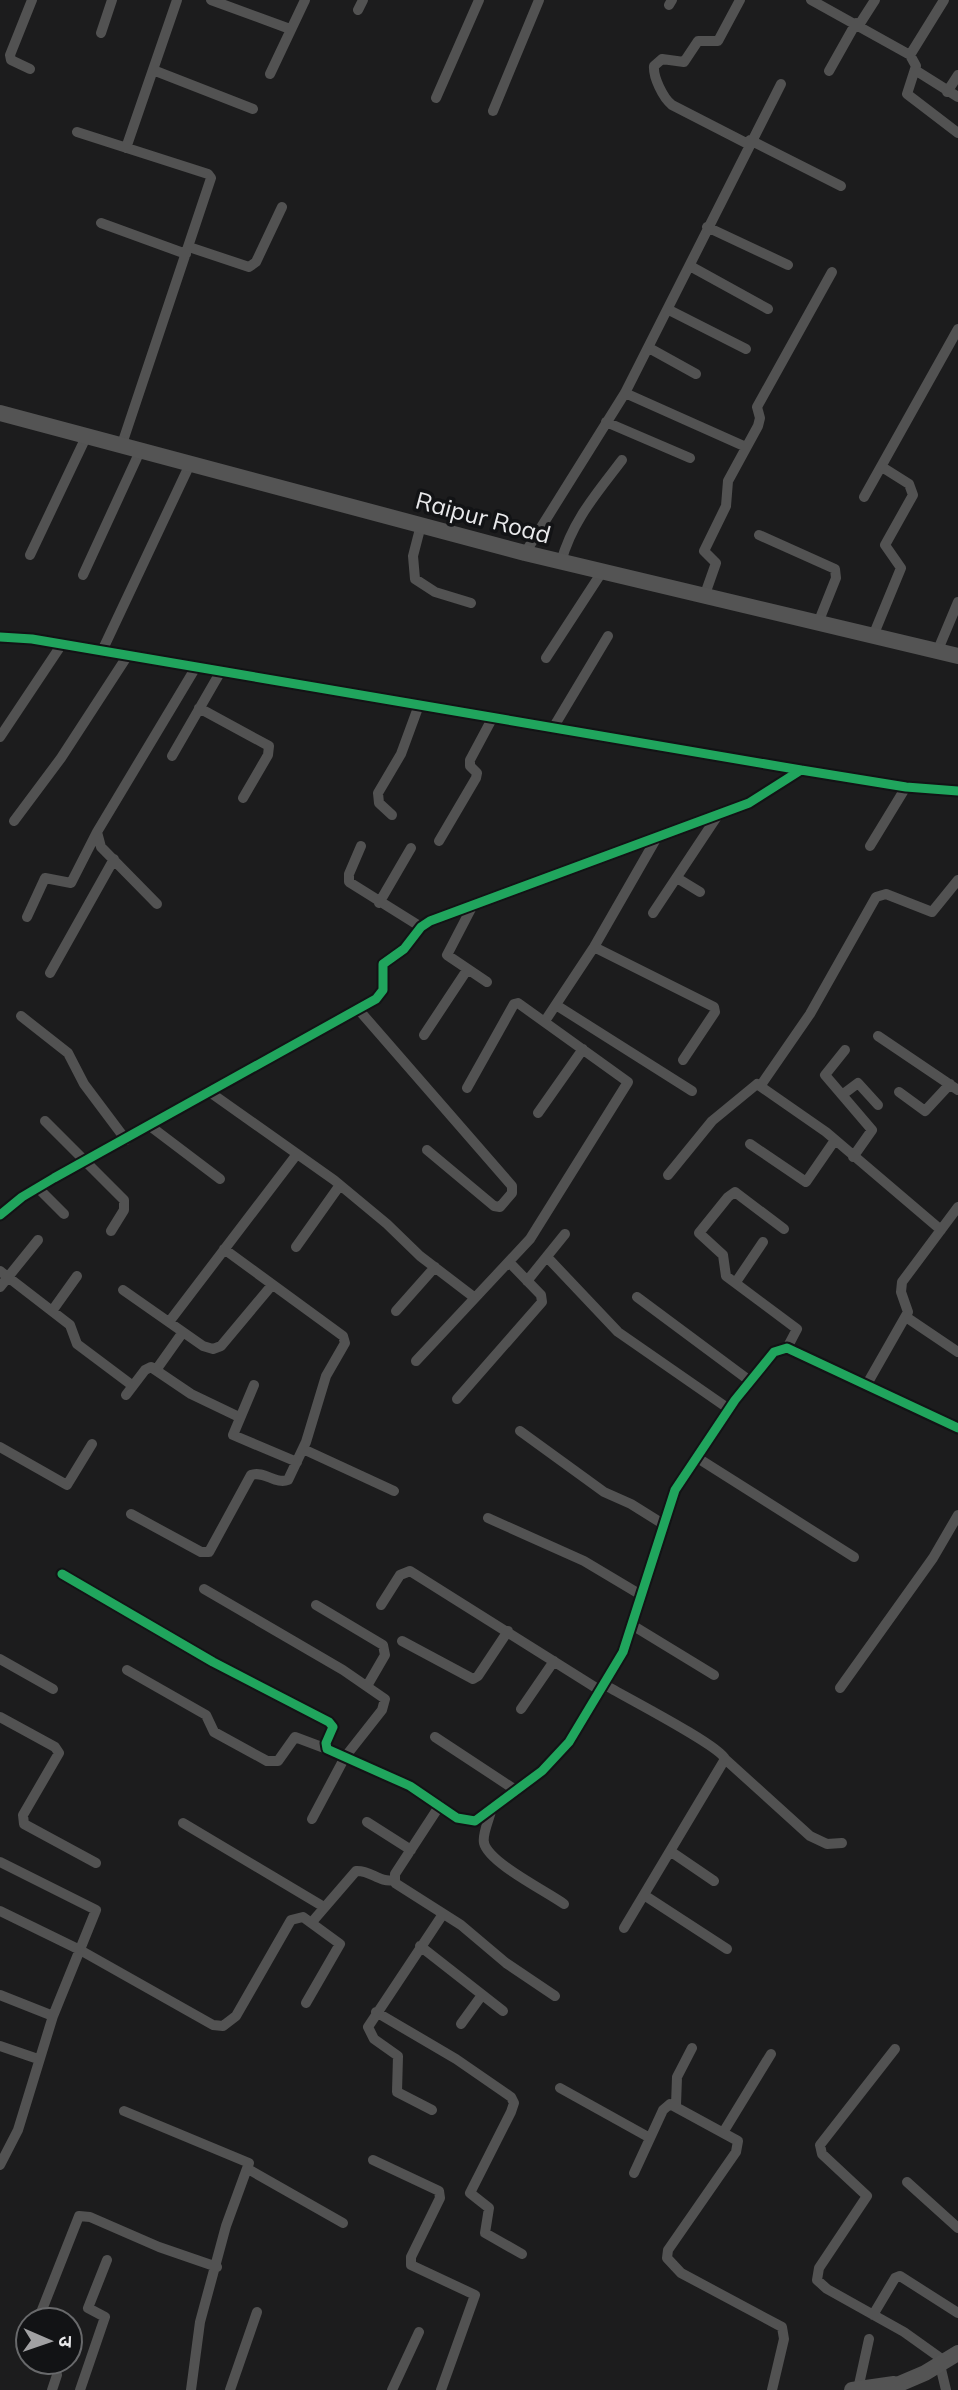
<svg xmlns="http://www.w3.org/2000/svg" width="958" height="2390" font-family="Mulish,'Noto Sans Devanagari',sans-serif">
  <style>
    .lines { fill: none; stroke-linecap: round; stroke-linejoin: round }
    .street { stroke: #525252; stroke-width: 10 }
    .secondary { stroke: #545454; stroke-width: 16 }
    .cycleway-casing { stroke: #121315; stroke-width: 13 }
    .cycleway { stroke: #20a55d; stroke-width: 9 }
    .labels { text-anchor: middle; stroke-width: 7; stroke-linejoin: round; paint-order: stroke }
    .street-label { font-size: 24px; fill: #e9e9eb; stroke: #121315 }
  </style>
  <rect width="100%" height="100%" fill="#1c1c1d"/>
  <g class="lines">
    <path class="street" d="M211,0l79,29
      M740,0l-22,41h-20l-14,21 -22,-3 -8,7c-1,11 9,32 18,39l76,39
      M811,0l99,55
      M944,0l-34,55 6,11 -9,28 51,39
      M669,5l3,-5
      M358,10l5,-10
      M859,25l16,-25
      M101,33l11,-33
      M30,69l-19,-9 -1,-5 22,-55
      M153,70l100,39
      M915,70l43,27
      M829,71l27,-48
      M270,74l35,-74
      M947,92l11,-17
      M436,98l43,-98
      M493,111l46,-111
      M77,132l131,42 3,4 -89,266
      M750,140l91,46
      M126,148l51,-148
      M101,223l85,31
      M707,227l81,38
      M189,247l60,20 7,-5 26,-55
      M690,266l78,43
      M669,310l77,39
      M649,348l47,26
      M625,393l121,54
      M606,422l84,36
      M864,497l94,-168
      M421,525l-8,31 2,23 20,13 36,11
      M759,535l76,34 1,9 -18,45
      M525,553l100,-160 156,-309
      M30,555l57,-120
      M561,562c11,-41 36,-69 61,-102
      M83,575l58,-126
      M704,597l12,-34 -12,-12 22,-45 2,-25 30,-55 2,-8 -3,-11 75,-135
      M873,636l28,-68 -16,-23 28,-50 -4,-11 -27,-17
      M0,637l32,2 769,131 105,17 52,4
      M102,651l89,-189
      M937,652l21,-50
      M546,658l56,-86
      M199,708l70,38 -1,9 -25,43
      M553,728l55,-92
      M0,737l62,-93
      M172,756l49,-85
      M392,815l-13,-12 -1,-10 23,-39 18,-49
      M14,821l47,-63 67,-103
      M439,841l37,-63 1,-5 -7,-7v-6l23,-43
      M361,846l-12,28v8l72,45
      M870,846l36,-59
      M677,878l23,14
      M379,903l32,-55
      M157,904l-56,-57 -4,-15 99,-165
      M473,905l-26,50 40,27
      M653,913l65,-98
      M27,917l18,-39 26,5 26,-51
      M594,947l120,60 1,5 -32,48
      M50,973l64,-114
      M556,1005l136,86
      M358,1009l154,177v7l-12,14 -6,-1 -67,-56
      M21,1016l47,37 16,31 42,56
      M545,1021l49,-74 62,-108
      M424,1035l43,-65
      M878,1036l80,54
      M845,1050l-20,25 47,55 -19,27
      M761,1085l49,-71 66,-117 10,-3 46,18 26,-32
      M899,1092l26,19 25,-27
      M211,1093l123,87 53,44 33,32 55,42
      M842,1095l16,-12 20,22
      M538,1113l45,-64
      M45,1121l79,79v10l-13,21
      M150,1126l70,53
      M750,1144l56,38 29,-42
      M668,1175l44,-54 45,-37 69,48 115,98
      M38,1188l26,26
      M0,1215l22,-18 32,-19 322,-179 7,-9v-26l21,-15 17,-22 9,-6 319,-118 52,-33
      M784,1229l-49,-37 -7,5 -29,36 24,22 3,21 71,53 -10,19
      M296,1247l44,-62
      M547,1257l71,75 111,77
      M0,1271l70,54 7,19 56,42
      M527,1281l38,-47
      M736,1282l27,-40
      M0,1287l38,-47
      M123,1290l80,56 10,3 8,-3 51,-61
      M637,1297l113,84
      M52,1311l25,-35
      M396,1311l39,-44
      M906,1317l52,35
      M169,1322l128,-168
      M416,1361l114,-122 98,-157 -110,-79 -4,1 -47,84
      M156,1370l27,-38
      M867,1384l41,-72 -7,-20 1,-10 56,-75
      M254,1385l-21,50 64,27
      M126,1395l19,-25 6,-3 40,27 48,23
      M457,1399l85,-97 -1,-7 -32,-33
      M520,1431l84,61 27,12 32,20
      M0,1447l67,38 25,-41
      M303,1449l91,42
      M696,1457l158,100
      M131,1514l70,38h8l42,-77c13,-5 25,10 37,5l18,-38 20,-66 19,-33 -2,-7 -119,-87
      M488,1518l96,43 57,34
      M62,1574l151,88 116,60 4,5 -7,16 1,6 83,37 47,32 18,3 67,-50 27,-29 54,-90 52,-162 60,-90 39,-48 13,-4 171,80
      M204,1589l139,81 42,29 -3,11 -37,47 -33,62
      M316,1605l67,40 2,10 -18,31
      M381,1605l19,-30 10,-4 191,120
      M632,1625l82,50
      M402,1641l71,38 5,-3 30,-45
      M0,1659l53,30
      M127,1670l79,45 8,17 53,29h11l17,-24 32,12
      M605,1685c20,12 114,60 120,74l-101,169
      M840,1688l93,-130 25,-43
      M521,1709l33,-48
      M0,1717l55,30 4,6 -36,62 1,9 72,39
      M435,1737l82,54
      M725,1759l85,77 17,8 15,-1
      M440,1805l-45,69v9l66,42 45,38 49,33
      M491,1811c-2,9 -9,23 -7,32 5,20 62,48 80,61
      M367,1822l44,28
      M183,1823l141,84
      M670,1851l44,30
      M0,1862l96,48 -43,106 -35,114 -18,35
      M644,1895l83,54
      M0,1911l80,39 133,75 10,1 13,-10 55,-96 12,-3 37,27 -34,59
      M312,1922l44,-51c15,-1 23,12 38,9
      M420,1946l83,65
      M0,1995l53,21
      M376,2012l80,47 55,38 3,6 -3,9 -41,81 19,15 -4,25 37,21
      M461,2024l21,-29
      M0,2046l38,13
      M895,2049l-75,96 2,9 45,42 -48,72 -2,12 10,9 77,43 42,30
      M560,2088l90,50
      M676,2105l1,-28 15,-29
      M432,2110l-35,-18 1,-36 -24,-17 -6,-12 75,-113
      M124,2111l125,52 -23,63 -26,96 -9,68
      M724,2131l47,-77
      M373,2160l66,31 1,7 -29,59v8l64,30 -34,95
      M248,2169l95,54
      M634,2173l29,-63 7,-6 68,37 -2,11 -68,98 -1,8 14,15 101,54 2,12 -12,51
      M907,2182l51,46
      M873,2315l22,-37 5,-2 58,37
      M38,2320l41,-104 11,1 69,30 58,20
      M940,2365l6,25
      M858,2389l11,-50
      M52,2390l5,-15
      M80,2390l25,-73 -17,-9 19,-48
      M230,2390l27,-78
      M392,2390l27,-58"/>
    <path class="secondary" d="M0,413l525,140 433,103
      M852,2390l42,-6
      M885,2390l40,-17 33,-20"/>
    <g class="cycleway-casing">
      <path id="cycleway" d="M0,637l32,2 769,131 105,17 52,4
        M0,1215l22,-18 32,-19 322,-179 7,-9v-26l21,-15 17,-22 9,-6 319,-118 52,-33
        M62,1574l151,88 116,60 4,5 -7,16 1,6 83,37 47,32 18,3 67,-50 27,-29 54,-90 52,-162 60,-90 39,-48 13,-4 171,80"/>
    </g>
    <use href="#cycleway" class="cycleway"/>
  </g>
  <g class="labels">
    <g class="street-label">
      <text transform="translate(483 518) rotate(15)" y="8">Raipur Road</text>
    </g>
  </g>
  <g transform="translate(49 2341) rotate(92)"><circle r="33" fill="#121315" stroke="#68696b" stroke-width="2"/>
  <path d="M0-5L12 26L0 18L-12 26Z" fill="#a1a1a3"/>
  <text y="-10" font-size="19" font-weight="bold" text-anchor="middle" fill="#e9e9eb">उ</text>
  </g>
</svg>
